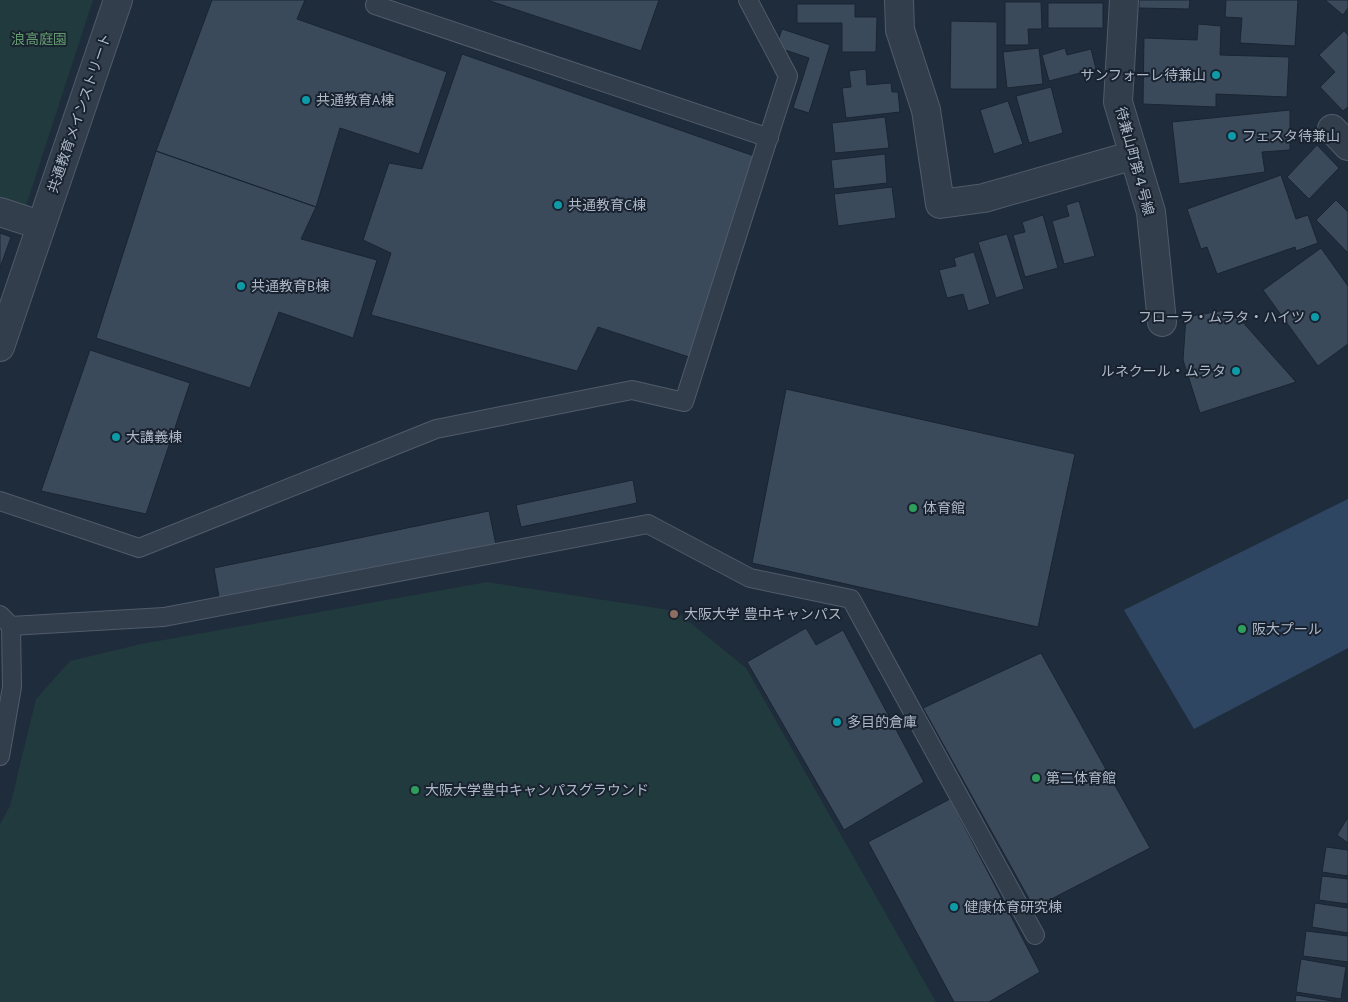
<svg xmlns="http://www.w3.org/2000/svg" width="1348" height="1002" font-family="'PT Sans','Noto Sans JP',sans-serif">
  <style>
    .green { fill: #213a3d }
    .water { fill: #2f4663 }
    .building { fill: #3b4a5b; stroke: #1a2532 }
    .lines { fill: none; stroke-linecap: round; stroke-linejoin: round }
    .lane-casing { stroke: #515b69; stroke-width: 20 }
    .street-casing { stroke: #515b69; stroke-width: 30 }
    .lane { stroke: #333e4c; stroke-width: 18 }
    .street { stroke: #333e4c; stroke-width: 28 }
    .culture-dot { fill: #0f9aa8; stroke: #192330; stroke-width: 2 }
    .leisure-dot { fill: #2e9e5b; stroke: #192330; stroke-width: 2 }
    .education-dot { fill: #8d6e63; stroke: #192330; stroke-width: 2 }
    .labels { text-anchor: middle; stroke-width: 4; stroke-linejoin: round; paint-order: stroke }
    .park-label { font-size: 14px; fill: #639b6f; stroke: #192330 }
    .poi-label { font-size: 14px; fill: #aeb8c8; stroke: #192330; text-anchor: start }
    .street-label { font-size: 14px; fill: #aeb8c8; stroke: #192330 }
  </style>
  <rect width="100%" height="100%" fill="#1f2c3c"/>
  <path class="green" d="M0,0h93l-69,212 -24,-8z
    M487,582l189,29 70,57 190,334h-936v-178l10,-18 26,-107 34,-38 71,-17z"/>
  <path class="water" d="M1348,499v149l-154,81 -70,-119z"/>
  <path class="building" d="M212,0h93l-8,19 150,53 -28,82 -79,-26 -24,79 -160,-56z
    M487,0h172l-18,51z
    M1139,0h51l-1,9 -50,-1z
    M1226,0h72l-3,46 -55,-3 2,-25 -17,-1z
    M1325,0h23v8l-5,7z
    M1005,2h36l1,27h-14l1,16h-24z
    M1048,3h55v25h-55z
    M797,4h58v13h22l-1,35h-34v-29h-45z
    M951,21l46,1v67h-47z
    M1198,24l23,2 -1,29 69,2 -2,40 -71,-3v13l-73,-3 1,-66 53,2z
    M782,29l48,16 -21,68 -16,-5 16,-50 -33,-11z
    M1344,31l4,4v72l-5,4 -23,-24 15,-15 -16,-17z
    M1039,48l4,36 -36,4 -4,-36z
    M1065,48l2,7 24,-6 5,20 -47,12 -7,-26z
    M462,54l295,103 -65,201 -94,-31 -21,44 -206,-56 20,-62 -28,-13 26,-77 33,6z
    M866,69l1,16 24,-2 1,9h6l2,20 -54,6 -4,-30 9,-1 -2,-16z
    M1051,87l12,46 -34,10 -13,-47z
    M1008,101l15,43 -29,10 -14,-44z
    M1290,110v40l-28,2 3,20 -86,12 -7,-62z
    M885,117l4,31 -54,5 -3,-30z
    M1317,145l22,23 -30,31 -22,-22z
    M156,151l160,56 -15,32 76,21 -24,78 -74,-26 -29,76 -154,-50z
    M885,154l2,29 -53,6 -3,-29z
    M1281,175l15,44 12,-4 10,28 -22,8 -1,-4 -78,27 -10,-27 -6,2 -14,-40z
    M892,187l4,31 -58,8 -4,-32z
    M1336,200l12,12v41l-32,-33z
    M1079,201l16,55 -31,8 -12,-43 17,-5 -3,-11z
    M1043,215l15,53 -33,9 -12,-42 12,-3 -3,-10z
    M0,233l11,4 -11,31z
    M1007,234l17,55 -28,9 -18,-56z
    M1321,248l27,38v58l-30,22 -55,-76z
    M974,252l16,52 -22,7 -5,-17 -16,4 -8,-28 17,-4 -2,-8z
    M1231,309l65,73 -96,31 -17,-53 3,-43z
    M90,350l100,33 -44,131 -105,-23z
    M786,389l289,65 -37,173 -286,-64z
    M633,480l4,23 -116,24 -5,-22z
    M489,511l7,34 -276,58 -6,-35z
    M806,628l10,17 27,-15 81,152 -80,48 -97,-168z
    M1041,653l109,195 -116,60 -111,-200z
    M950,799l90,173 -51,30h-35l-86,-160z
    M1348,817v26l-11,-8z
    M1326,847l22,3v26l-26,-4z
    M1322,876l26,3v25l-29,-4z
    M1315,903l33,5v25l-36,-6z
    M1306,931l42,5v26l-45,-6z
    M1301,959l45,8 -5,32 -45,-7z
    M1296,995l42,7h-43z"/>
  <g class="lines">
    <g class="lane-casing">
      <path id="lane" d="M375,5l394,133
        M0,501l139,47 297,-119 196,-39 52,12 104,-326 -40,-76
        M0,615l11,11 1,61 -12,69
        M11,626l153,-9 484,-93 102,54 101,21 184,336"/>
    </g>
    <g class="street-casing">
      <path id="street" d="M899,0l1,30 26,80 14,94 44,-6 150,-43
        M1124,0l-6,102 33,110 11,110
        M1332,129l16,17
        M0,212l40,13
        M0,347l118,-347"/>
    </g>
    <use href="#lane" class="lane"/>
    <use href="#street" class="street"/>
  </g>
  <g class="culture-dot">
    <circle cx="1216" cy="75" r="5"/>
    <circle cx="306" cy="100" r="5"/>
    <circle cx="1232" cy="136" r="5"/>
    <circle cx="558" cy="205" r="5"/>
    <circle cx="241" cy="286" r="5"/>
    <circle cx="1315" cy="317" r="5"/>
    <circle cx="1236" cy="371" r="5"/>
    <circle cx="116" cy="437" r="5"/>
    <circle cx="837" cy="722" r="5"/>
    <circle cx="954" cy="907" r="5"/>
  </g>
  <g class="leisure-dot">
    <circle cx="913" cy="508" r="5"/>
    <circle cx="1242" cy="629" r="5"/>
    <circle cx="1036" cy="778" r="5"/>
    <circle cx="415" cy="790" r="5"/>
  </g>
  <circle class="education-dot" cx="674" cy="614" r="5"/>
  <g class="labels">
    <g class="park-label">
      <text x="39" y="44">浪高庭園</text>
    </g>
    <g class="poi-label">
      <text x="1206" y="80" text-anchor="end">サンフォーレ待兼山</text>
      <text x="316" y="105">共通教育A棟</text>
      <text x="1242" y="141">フェスタ待兼山</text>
      <text x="568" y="210">共通教育C棟</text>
      <text x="251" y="291">共通教育B棟</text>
      <text x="1305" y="322" text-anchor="end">フローラ・ムラタ・ハイツ</text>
      <text x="1226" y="376" text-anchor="end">ルネクール・ムラタ</text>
      <text x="126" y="442">大講義棟</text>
      <text x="923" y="513">体育館</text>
      <text x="684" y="619">大阪大学 豊中キャンパス</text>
      <text x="1252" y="634">阪大プール</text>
      <text x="847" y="727">多目的倉庫</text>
      <text x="1046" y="783">第二体育館</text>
      <text x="425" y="795">大阪大学豊中キャンパスグラウンド</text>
      <text x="964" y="912">健康体育研究棟</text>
    </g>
    <g class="street-label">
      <text transform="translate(79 113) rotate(-71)" y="5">共通教育メインストリート</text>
      <text transform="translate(1135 161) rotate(75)" y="5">待兼山町第４号線</text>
    </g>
  </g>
</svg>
